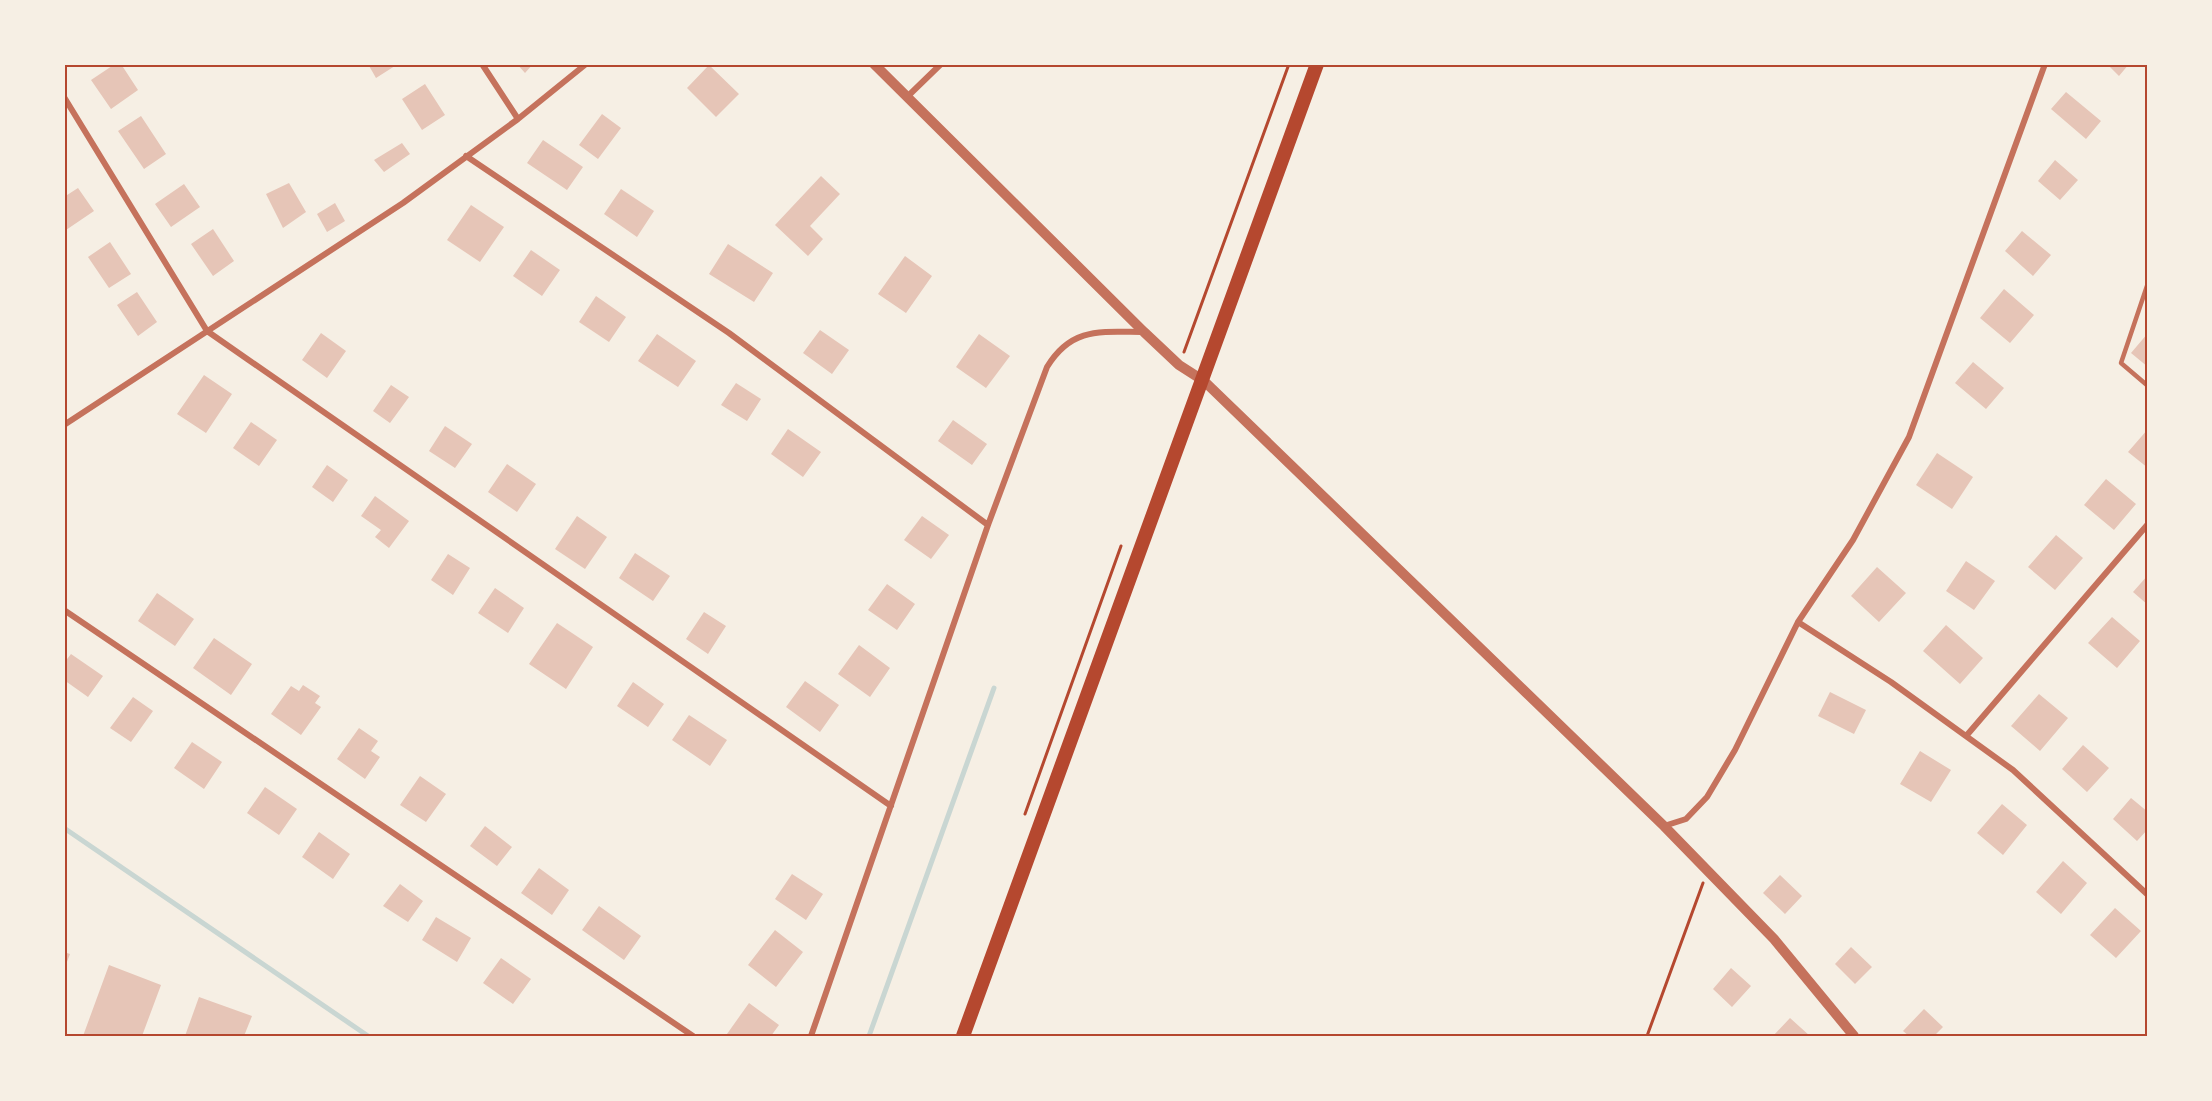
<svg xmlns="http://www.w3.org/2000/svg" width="2212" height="1101" font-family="'DM Sans',sans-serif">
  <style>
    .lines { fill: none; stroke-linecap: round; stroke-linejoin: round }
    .stream { stroke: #c9d6d2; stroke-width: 5 }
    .building { fill: #e6c5b7 }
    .path { stroke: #b5482f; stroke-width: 3 }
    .service { stroke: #c5725c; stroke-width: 4.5 }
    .minor { stroke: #c5725c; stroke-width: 6 }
    .tertiary { stroke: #c5725c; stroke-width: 10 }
    .primary { stroke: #b5482f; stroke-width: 14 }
    .neatline { fill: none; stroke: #b5482f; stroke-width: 2 }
  </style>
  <rect width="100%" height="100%" fill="#f6efe4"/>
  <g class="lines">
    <path class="stream" d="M64,828l304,208
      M869,1036l125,-348"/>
  </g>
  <path class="building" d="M115,64h6l17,26 -27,19 -20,-29z
    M368,64h30l-22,14z
    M517,64h16l-8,9z
    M2107,64h22l-10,12z
    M709,65l30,29 -23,23 -29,-29z
    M425,84l20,31 -23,15 -20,-31z
    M2066,92l35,29 -15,18 -35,-30z
    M602,114l19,14 -23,31 -19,-14z
    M141,116l25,38 -22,15 -26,-38z
    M543,140l40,27 -16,23 -40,-27z
    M402,143l8,11 -26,18 -10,-12z
    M2055,160l23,20 -18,20 -22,-19z
    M821,176l19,18 -30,32 13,13 -15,17 -33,-31z
    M289,183l17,29 -23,16 -17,-34z
    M184,184l16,23 -29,20 -16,-23z
    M78,188l16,23 -28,19 -2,-33z
    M621,189l33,22 -17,26 -33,-23z
    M335,203l10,18 -18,11 -10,-18z
    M471,205l33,22 -24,35 -33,-22z
    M213,229l21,32 -21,15 -22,-32z
    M2022,231l29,24 -18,21 -28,-25z
    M110,242l21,32 -22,14 -21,-31z
    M728,244l45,29 -19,29 -45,-28z
    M531,250l29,20 -18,26 -29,-20z
    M905,256l27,20 -26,37 -28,-19z
    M2004,289l30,26 -24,28 -30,-25z
    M137,292l20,30 -19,14 -21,-31z
    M596,296l30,21 -17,25 -30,-20z
    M820,330l29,20 -17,24 -29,-21z
    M321,333l25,18 -19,27 -25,-18z
    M2148,333v34l-17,-14z
    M657,334l39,27 -18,26 -40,-26z
    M979,334l31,22 -24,32 -30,-21z
    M1973,362l31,26 -18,21 -31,-26z
    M204,375l28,19 -26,39 -29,-19z
    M736,383l25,16 -14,22 -26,-16z
    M391,385l18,12 -19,26 -17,-12z
    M953,420l34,24 -15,21 -34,-24z
    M251,422l26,18 -18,26 -26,-18z
    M445,426l27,18 -17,24 -26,-17z
    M788,429l33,23 -18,25 -32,-23z
    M2148,429v39l-20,-16z
    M1937,453l36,24 -21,32 -36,-24z
    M507,464l29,20 -19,28 -29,-20z
    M327,465l21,15 -15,22 -21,-15z
    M2106,479l30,25 -22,26 -30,-25z
    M375,496l34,25 -20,27 -14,-11 6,-7 -20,-14z
    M577,516l30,21 -22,32 -30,-20z
    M922,516l27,19 -18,24 -27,-19z
    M2056,535l27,23 -28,32 -27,-23z
    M635,553l35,23 -17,25 -34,-23z
    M448,554l22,14 -17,27 -22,-15z
    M1966,561l29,20 -21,29 -28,-19z
    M1877,567l29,26 -27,29 -28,-26z
    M2148,575v30l-15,-13z
    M887,584l28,20 -18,26 -29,-20z
    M495,588l29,20 -16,25 -30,-20z
    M157,593l37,26 -19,27 -37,-25z
    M704,612l22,14 -18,28 -22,-15z
    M2112,617l28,24 -23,27 -29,-25z
    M557,623l36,24 -27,42 -37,-25z
    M1946,625l37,33 -23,26 -37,-33z
    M214,638l38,26 -21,31 -38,-27z
    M859,645l31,23 -20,29 -32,-23z
    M71,654l32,22 -15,21 -24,-17v-17z
    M805,681l34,24 -19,27 -34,-25z
    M633,682l31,22 -16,23 -31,-21z
    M303,685l17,11 -5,7 6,4 -20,28 -30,-21 20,-28 8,5z
    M1830,692l36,18 -12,24 -36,-18z
    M2039,694l29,24 -28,33 -29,-25z
    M133,697l20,14 -22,31 -21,-14z
    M689,715l38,25 -17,26 -38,-26z
    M359,728l19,13 -7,10 9,6 -15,22 -28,-20z
    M192,742l30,20 -18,27 -30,-21z
    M2083,745l26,23 -22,24 -25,-23z
    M1920,751l31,19 -20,32 -31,-18z
    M420,776l26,18 -20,28 -26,-17z
    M265,787l32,22 -18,26 -32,-22z
    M2131,798l17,14v17l-11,12 -24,-22z
    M2002,804l25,21 -24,30 -26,-22z
    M485,826l27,21 -15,19 -27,-20z
    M319,832l31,22 -17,25 -31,-22z
    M2063,861l24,22 -26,31 -25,-22z
    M539,868l30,22 -17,25 -31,-22z
    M792,874l31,20 -17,26 -31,-21z
    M1780,875l22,21 -17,18 -22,-21z
    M400,884l23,17 -15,21 -25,-16z
    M599,906l42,30 -17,24 -42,-30z
    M2115,908l26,23 -25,27 -26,-23z
    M436,917l35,21 -14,24 -35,-22z
    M775,930l28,22 -27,35 -28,-22z
    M1851,947l21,20 -17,17 -20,-20z
    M64,952l6,2 -5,13h-1z
    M501,958l30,21 -18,25 -30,-21z
    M109,965l52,20 -19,51h-59z
    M1731,968l20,18 -19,21 -19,-18z
    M199,997l53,19 -8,20h-59z
    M749,1003l30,22 -8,11h-40l-4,-2z
    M1924,1009l19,18 -9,9h-25l-6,-5z
    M1790,1018l20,18h-37z"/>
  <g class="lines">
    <path class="path" d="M1184,352l105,-288
      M1025,814l96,-268
      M1647,1036l56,-153"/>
    <path class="service" d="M2148,283l-27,80 27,23"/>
    <path class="minor" d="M482,64l36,55
      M64,97l143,234 684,475
      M907,97l34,-33
      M466,156l263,177 259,192
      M64,425l339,-222 115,-84 68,-55
      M64,610l629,426
      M1798,622l93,60 122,88 135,125
      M1967,735l181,-211
      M1664,826l22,-7 21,-22 28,-47 63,-128 55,-82 56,-103 136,-373
      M811,1036l177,-511 59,-158c25,-41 55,-35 97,-35"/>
    <path class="tertiary" d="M874,64l270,268 35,33 25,16 460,445 110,113 80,97"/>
    <path class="primary" d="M963,1036l354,-972"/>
  </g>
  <rect width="2212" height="1101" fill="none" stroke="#f6efe4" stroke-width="132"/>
  <rect x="66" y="66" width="2080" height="969" class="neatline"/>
</svg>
